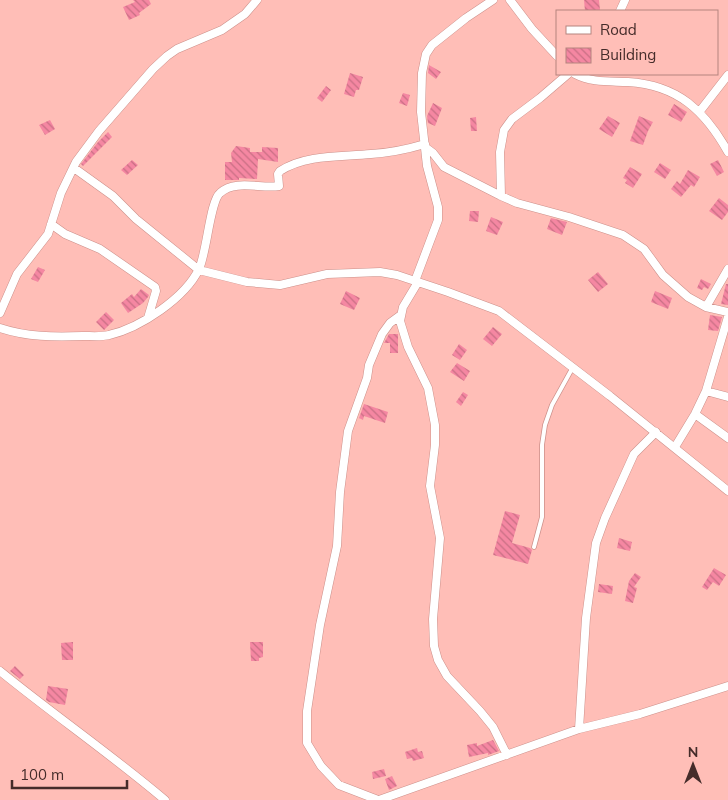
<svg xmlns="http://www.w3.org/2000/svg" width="728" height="800" font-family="Mulish,sans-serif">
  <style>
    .building { fill: url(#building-back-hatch) }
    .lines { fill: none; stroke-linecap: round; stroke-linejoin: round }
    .service-casing { stroke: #cd908a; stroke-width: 5.5 }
    .minor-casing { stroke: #cd908a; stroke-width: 9 }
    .service { stroke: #fff; stroke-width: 4 }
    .minor { stroke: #fff; stroke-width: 8 }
  </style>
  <defs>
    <pattern id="building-back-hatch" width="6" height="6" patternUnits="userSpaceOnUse" patternTransform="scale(1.25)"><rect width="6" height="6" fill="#f587a2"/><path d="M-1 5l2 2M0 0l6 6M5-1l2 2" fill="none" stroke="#c86f84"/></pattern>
  </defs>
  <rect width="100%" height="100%" fill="#ffbeb7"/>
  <path class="building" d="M133,0h16l2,4 -12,9 1,2 -11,5 -6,-13 12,-5z
    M584,0h15l1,10 -15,1z
    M429,65l12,7 -5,7 -8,-6z
    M350,73l13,4 -4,13h-3l-2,7 -10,-3z
    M326,86l5,4 -9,12 -5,-4z
    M403,93l7,2 -3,11 -8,-3z
    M433,103l9,5 -7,18 -7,-3 -1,-7z
    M674,104l13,8 -6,10 -13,-7z
    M608,116l12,7 -8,14 -13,-8z
    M639,116l14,6 -5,9 -5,14 -13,-4z
    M476,117l1,14h-6l-1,-13z
    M50,120l5,9 -10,6 -6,-10z
    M108,132l4,5 -29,29 -2,-2 17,-22z
    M236,146l14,2v4h12v-5l16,1v14l-20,-3 -1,20 -18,-1v2h-14v-18h7l-1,-9z
    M132,160l6,5 -11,10 -6,-5z
    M718,160l6,12 -7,4 -7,-12z
    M660,163l11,7 -6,9 -11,-7z
    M630,167l12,7 -9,14 -8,-5 2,-3 -4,-2z
    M688,170l12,7 -6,10 -3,-2 -10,12 -10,-8 6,-8 3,3z
    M719,198l9,7v7l-6,8 -13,-9z
    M470,211h9l-1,11 -9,-1z
    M491,217l12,5 -6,13 -11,-4z
    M551,218l16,4 -5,13 -15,-6z
    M38,267l7,3 -7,12 -7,-3z
    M598,272l10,12 -10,8 -10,-12z
    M701,279l10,5 -3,5 -4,-2 -2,3 -5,-2z
    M726,284h2v21l-7,-1z
    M141,289l8,6 -1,2 -5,6 -15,10 -7,-10 11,-9 2,3z
    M346,291l14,7 -6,12 -14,-6z
    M655,291l17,7 -4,11 -17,-7z
    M106,312l8,8 -10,10 -8,-8z
    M710,315l12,2 -4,14 -10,-1z
    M493,327l9,7 -10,12 -9,-7z
    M389,334h9v19h-8v-10h-6z
    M459,344l8,6 -7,10 -8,-5z
    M457,363l13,8 -6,10 -14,-9z
    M463,392l5,3 -7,11 -5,-4z
    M364,404l24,8 -3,11 -21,-7 -1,4 -4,-2z
    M505,511l15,4 -8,28 18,5 2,2 -4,14 -35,-9z
    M619,538l13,4 -2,9 -13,-3z
    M714,568l12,7 -7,11 -6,-4 -6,8 -5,-3z
    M635,573l6,4 -7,10 3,1 -4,15 -8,-2 4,-20z
    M599,584l14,2 -1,8 -14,-2z
    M73,642v18h-11l-1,-17z
    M250,642h13v15l-4,1v3h-8z
    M15,666l9,9 -4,4 -10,-8z
    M48,686l20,3 -3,16 -16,-3 -3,-2z
    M493,740l6,11 -11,4v-2l-19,4 -2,-12 10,-2v3z
    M417,748l1,4 4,-1 2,7 -11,3 -1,-3 -5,1 -2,-7z
    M384,769l2,7 -13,3 -1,-7z
    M392,776l5,10 -8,4 -4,-11z"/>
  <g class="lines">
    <g class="service-casing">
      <path id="service" d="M534,547l8,-30v-72l3,-20 7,-20 21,-38"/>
    </g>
    <g class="minor-casing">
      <path id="minor" d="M510,0l22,29 25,27
        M620,11l5,-11
        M575,74c17,9 35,7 53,8 50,3 77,29 100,70
        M700,111l28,-36
        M425,147l8,6 11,14 57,29 16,7 52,14 54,18 21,14 19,26 25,22 18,10 22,5
        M74,168l39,28 23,23 63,51 48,12 33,3 47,-11 53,-2 17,3 51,17 51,19 111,85 118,95
        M501,196l-1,-44 4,-22 8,-11 28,-21 28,-24
        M51,224l14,10 35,15 55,38 1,4 -8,27
        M415,281l23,-61v-13l-11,-41 -6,-54 1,-39 4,-19 6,-9 34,-27 27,-18
        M418,282l-15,25 -3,14 8,26 20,41 7,37v20l-5,41 10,52 -7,81 1,27 4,14 9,16 33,35 13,16 14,28
        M706,307l22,-38
        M0,313l17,-39 31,-40 13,-41 15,-31 23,-31 54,-62 14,-13 10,-7 45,-19 23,-16 12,-14
        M0,328c27,9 54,9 83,8 8,0 18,1 26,-1 31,-7 76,-37 90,-66 8,-17 11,-68 21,-76 15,-14 41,-4 59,-7l-1,-12 2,-3c26,-17 62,-14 91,-17 18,-1 37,-5 54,-10
        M706,391l22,6
        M695,414l33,24
        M675,447l20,-33 11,-23 22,-74
        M0,671c54,44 112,84 165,129
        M579,729l7,-111 10,-75 9,-25 29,-64 22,-22
        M378,800l-39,-15 -18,-19 -14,-23v-32l13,-86 17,-79 3,-54 8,-61 19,-53 2,-13 13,-31 8,-11 11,-8
        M379,800l200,-71 61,-15 88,-28"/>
    </g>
    <use href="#service" class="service"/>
    <use href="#minor" class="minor"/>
  </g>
  <rect x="556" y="10" width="162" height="65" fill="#ffbeb7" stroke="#b5847f"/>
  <rect x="566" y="26" width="25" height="8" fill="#ffffff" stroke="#b5847f"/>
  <text x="600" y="35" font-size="15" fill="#452c2a">Road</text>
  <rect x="566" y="48" width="25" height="15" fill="url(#building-back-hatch)" stroke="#b5847f"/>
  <text x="600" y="60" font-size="15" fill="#452c2a">Building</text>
  <g transform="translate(693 765)" stroke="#ffbeb7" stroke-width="4" paint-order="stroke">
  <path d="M0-4L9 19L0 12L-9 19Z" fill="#452c2a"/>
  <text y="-8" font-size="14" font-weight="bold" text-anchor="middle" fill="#452c2a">N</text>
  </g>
  <path d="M12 780v8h115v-8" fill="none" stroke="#452c2a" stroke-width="2.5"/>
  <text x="20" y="780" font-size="15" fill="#452c2a" stroke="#ffbeb7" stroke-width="4" paint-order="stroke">100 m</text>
</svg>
